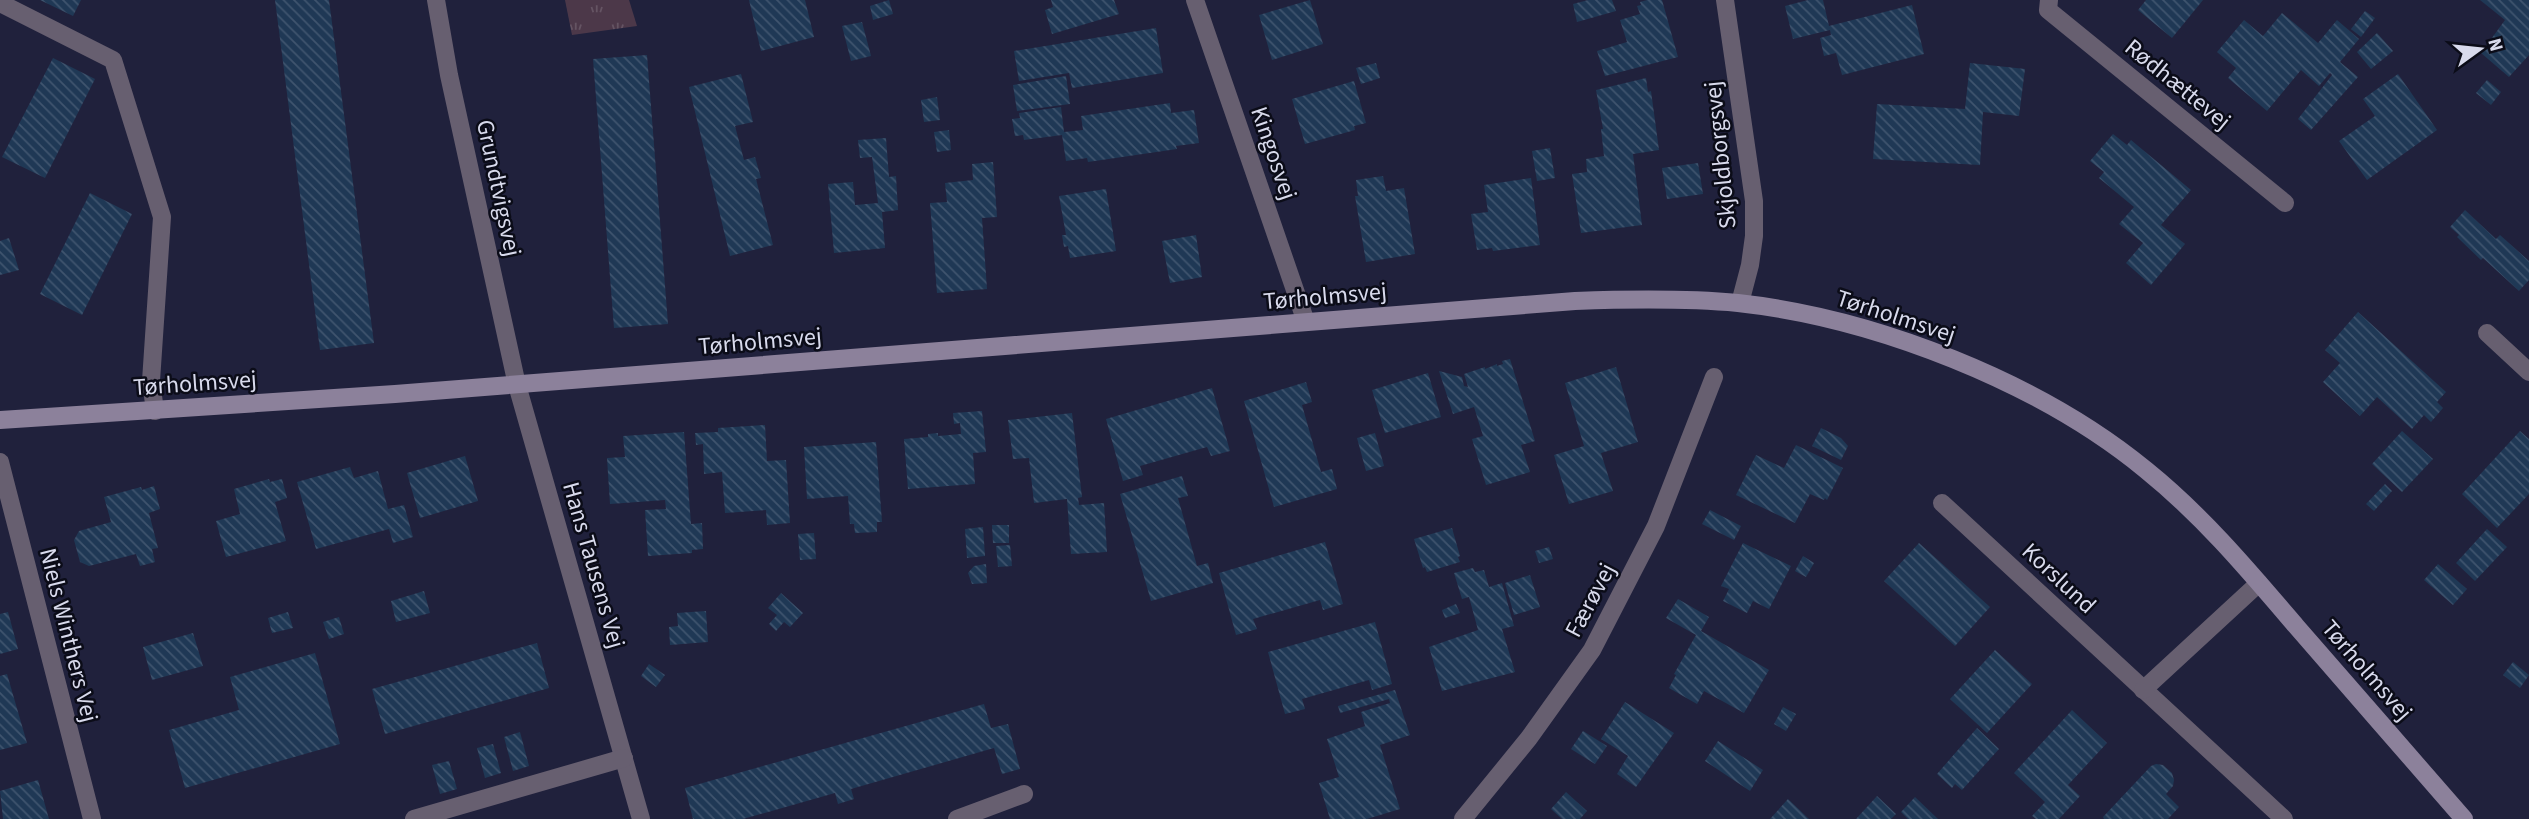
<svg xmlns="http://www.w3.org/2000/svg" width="2529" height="819" viewBox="0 0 2529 819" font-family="'Source Sans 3',sans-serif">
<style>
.grass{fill:url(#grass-tufts)}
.building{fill:url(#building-back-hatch)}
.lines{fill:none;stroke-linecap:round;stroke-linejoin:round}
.street{stroke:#675f70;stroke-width:18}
.secondary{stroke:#8c819b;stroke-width:18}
.labels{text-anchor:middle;stroke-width:5;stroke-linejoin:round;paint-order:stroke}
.street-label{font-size:24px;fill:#d8daec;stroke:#0b0c18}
</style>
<defs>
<pattern id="grass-tufts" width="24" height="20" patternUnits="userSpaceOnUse" patternTransform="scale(1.75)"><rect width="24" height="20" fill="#4c3849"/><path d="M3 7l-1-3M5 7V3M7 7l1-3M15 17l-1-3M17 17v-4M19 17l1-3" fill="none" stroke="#655463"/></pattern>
<pattern id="building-back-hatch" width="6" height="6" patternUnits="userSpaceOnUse" patternTransform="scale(1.75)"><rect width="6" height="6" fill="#1f3855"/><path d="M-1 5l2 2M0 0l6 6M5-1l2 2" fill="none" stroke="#3f546e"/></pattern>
</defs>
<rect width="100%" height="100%" fill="#20213c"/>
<path class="grass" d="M565 0H629L637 26 572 35Z"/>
<g class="building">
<path d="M40 0H81L73 16Z"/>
<path d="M275 0H329L374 343 320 350Z"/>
<path d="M749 0H805L814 37 761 51Z"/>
<path d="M889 0 893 14 873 20 870 6Z"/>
<path d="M1051 0H1114L1119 14 1052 34 1045 10 1053 7Z"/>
<path d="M1310 0 1323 44 1272 60 1259 15Z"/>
<path d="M1588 0H1612L1616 11 1577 22 1573 4Z"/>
<path d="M1647 0H1662L1678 57 1605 76 1597 51 1627 42 1620 20 1640 14 1637 6 1641 5 1640 2Z"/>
<path d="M1808 0H1823L1829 26 1912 5 1924 54 1842 75 1836 53 1824 56 1820 38 1831 35 1830 30 1793 39 1785 6Z"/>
<path d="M2146 0H2203L2172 38 2138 10Z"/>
<path d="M2480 0H2529V55L2509 77 2481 53 2505 20Z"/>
<path d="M2365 11 2375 18 2361 37 2351 29Z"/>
<path d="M2282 13 2318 43 2337 20 2359 39 2340 62 2358 77 2311 130 2298 119 2332 75 2330 73 2319 86 2301 70 2267 111 2228 78 2236 68 2217 52 2244 20 2263 36Z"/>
<path d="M862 22 871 56 851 61 842 26Z"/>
<path d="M1156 28 1163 73 1072 88 1069 73 1019 81 1014 51Z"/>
<path d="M2377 33 2393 51 2371 69 2357 52Z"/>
<path d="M647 55 668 324 614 328 593 59Z"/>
<path d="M53 58 95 79 45 178 2 157Z"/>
<path d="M1376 63 1380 78 1361 84 1356 68Z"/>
<path d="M1970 63 2025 69 2019 116 1983 112 1980 165 1873 159 1877 104 1965 109Z"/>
<path d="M741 74 753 122 735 126 744 160 755 157 761 178 756 179 773 245 730 256 689 87Z"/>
<path d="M2398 74 2437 130 2367 180 2339 141 2375 116 2363 99Z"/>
<path d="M1066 76 1070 104 1017 111 1013 85Z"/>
<path d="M1646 78 1648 92 1651 91 1659 150 1633 154 1642 225 1581 233 1572 174 1587 172 1586 159 1604 156 1601 129H1603L1596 90Z"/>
<path d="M2487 80 2501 92 2491 105 2476 93Z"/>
<path d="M1354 81 1366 123 1354 126 1355 130 1305 144 1292 99Z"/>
<path d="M937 97 940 120 924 122 921 100Z"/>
<path d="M1170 103 1171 113 1194 110 1199 143 1176 146 1177 149 1088 162 1087 158 1066 161 1062 135 1024 140 1023 135 1015 136 1012 119 1020 118 1019 113 1061 107 1064 132 1083 130 1081 116Z"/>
<path d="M949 130 951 150 937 152 934 132Z"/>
<path d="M2113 134 2127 145 2131 140 2191 190 2161 225 2185 244 2151 285 2126 263 2143 243 2119 224 2134 207 2099 178 2104 172 2090 161Z"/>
<path d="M886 138 889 177 896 176 898 210 882 212 885 248 834 253 828 184 853 182 855 205 878 203 872 157 860 158 858 140Z"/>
<path d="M1550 148 1555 178 1537 181 1532 151Z"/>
<path d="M993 162 997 217 982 218 987 289 937 293 930 203 947 202 945 183 973 180 972 164Z"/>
<path d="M1698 163 1703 194 1667 199 1662 168Z"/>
<path d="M1383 176 1386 191 1404 188 1415 254 1366 262 1355 196H1358L1356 180Z"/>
<path d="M1531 178 1540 245 1493 251 1492 248 1477 250 1471 214 1488 212 1484 185Z"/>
<path d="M1106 189 1116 251 1070 258 1068 246 1064 247 1062 235H1066L1059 196Z"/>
<path d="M90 193 132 214 82 315 40 294Z"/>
<path d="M2465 210 2496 239 2500 235 2529 261V280L2519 291 2483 258 2481 260 2457 237 2459 235 2450 227Z"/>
<path d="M1196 235 1202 277 1170 283 1162 241Z"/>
<path d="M9 238 19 270 0 275V241Z"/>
<path d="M2358 312 2446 392 2437 402 2443 408 2431 422 2424 415 2412 429 2377 397 2360 416 2323 382 2340 363 2325 350Z"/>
<path d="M1510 359 1535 441 1521 445 1530 472 1486 485 1472 439 1483 436 1474 407 1453 414 1439 371 1462 377 1464 386 1468 387 1464 374 1485 367V369L1497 364V366L1503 364 1502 361Z"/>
<path d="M1616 367 1638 442 1601 453 1613 491 1569 504 1554 455 1584 446 1565 383Z"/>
<path d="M1428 373 1441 417 1385 433 1372 390Z"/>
<path d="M1306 382 1312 402 1302 405 1321 472 1332 469 1337 489 1274 507 1244 401Z"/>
<path d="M1212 388 1230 451 1211 456 1207 447 1140 466 1143 475 1123 481 1106 419Z"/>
<path d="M982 411 986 452 973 453 975 484 908 489 904 439 928 437V434L938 433V436L961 434 960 423 954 424 953 413Z"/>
<path d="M1072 413 1082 497 1078 498 1079 505 1104 503 1107 552 1071 554 1067 499 1034 503 1029 458 1013 459 1008 420Z"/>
<path d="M765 425 767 461 786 460 790 523 767 525 766 510 725 513 722 472 704 474 703 444 696 445 695 433 718 432V428Z"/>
<path d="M1821 428 1841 438 1848 446 1841 460 1812 446Z"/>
<path d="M2402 431 2433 459 2402 492 2372 464Z"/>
<path d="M2520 431 2529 439V494L2497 528 2462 494Z"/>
<path d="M684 432 691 524 702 523 703 549 692 550V553L648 556 645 510 666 509 665 500 610 504 607 458 625 457 623 436Z"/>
<path d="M1375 433 1384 466 1366 471 1357 438Z"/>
<path d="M876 442 882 522H877V532L855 533 854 524H850L848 496 807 499 804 447Z"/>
<path d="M1796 445 1843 468 1827 500 1825 498 1824 500 1810 494 1795 523 1736 495 1756 455 1784 468Z"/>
<path d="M465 456 478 501 420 518 407 473Z"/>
<path d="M350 467 354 478 378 471 388 509 404 505 413 537 393 543 389 529 316 549 297 482Z"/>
<path d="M1182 476 1188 496 1178 498 1197 566 1208 563 1213 583 1151 601 1120 494Z"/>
<path d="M269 479 270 482 282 479 287 498 275 502 286 541 226 557 216 521 240 514 234 489Z"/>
<path d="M2385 484 2392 491 2374 511 2366 504Z"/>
<path d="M154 486 160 509 149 513 158 548 152 549 155 562 140 566 136 554 89 566 80 562 74 540 79 531 111 522 104 497 141 487 142 490Z"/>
<path d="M1710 510 1741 526 1734 540 1702 524Z"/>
<path d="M992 525H1009V543H993Z"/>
<path d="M983 527 985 556 967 558 965 529Z"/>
<path d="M1452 528 1460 556 1458 557 1460 562 1427 572 1425 567 1423 568 1414 539Z"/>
<path d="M2487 529 2507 547 2475 581 2456 563Z"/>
<path d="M814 533 816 559 800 560 798 534Z"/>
<path d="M1325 542 1343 604 1323 610 1320 600 1253 619 1257 629 1236 635 1219 573Z"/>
<path d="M1743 543 1791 566 1769 609 1753 601 1747 613 1723 601 1729 589 1721 586Z"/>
<path d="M1919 543 1990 607 1955 646 1884 581Z"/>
<path d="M1010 545 1012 566 998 567 996 546Z"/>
<path d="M1549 547 1553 559 1539 563 1535 551Z"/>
<path d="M1803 556 1814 563 1806 577 1795 571Z"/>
<path d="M986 564 987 583 972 584 968 573 974 566Z"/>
<path d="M2438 564 2467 589 2453 605 2424 580Z"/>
<path d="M1473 568 1475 572 1484 570 1489 587 1502 583 1514 626 1502 629 1515 672 1442 691 1429 647 1478 630 1469 597 1462 599 1454 573Z"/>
<path d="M1530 575 1540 607 1514 615 1505 583Z"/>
<path d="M424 591 430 613 396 622 391 601Z"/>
<path d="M781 593 803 613 790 627 784 622 776 631 769 624 777 615 768 608Z"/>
<path d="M1678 599 1709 617 1701 631 1769 670 1744 713 1704 691 1697 704 1669 688 1676 675 1674 674 1696 635 1666 618Z"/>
<path d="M1456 604 1460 613 1445 618 1442 610Z"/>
<path d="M706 611 708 642 670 645 669 627 678 626 677 613Z"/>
<path d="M8 612 18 649 0 654V614Z"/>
<path d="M288 612 293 628 272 633 268 618Z"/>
<path d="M339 617 344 634 329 639 323 622Z"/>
<path d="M1375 622 1392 684 1372 690 1369 680 1302 699 1305 709 1285 714 1268 652Z"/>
<path d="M193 633 203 666 152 680 143 647Z"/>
<path d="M537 643 549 688 385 734 372 689Z"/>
<path d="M1995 650 2032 684 1987 733 1950 699Z"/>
<path d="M315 653 340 744 185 788 169 730 239 710 230 677Z"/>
<path d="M2513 662 2529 675 2520 688 2503 675Z"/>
<path d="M649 664 665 675 656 687 641 676Z"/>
<path d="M7 674 27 743 0 750V676Z"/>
<path d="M1395 690 1410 735 1380 745 1400 809 1367 819H1330L1319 783 1339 777 1327 739 1365 726 1361 712 1390 703 1389 699 1340 713 1338 706Z"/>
<path d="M1625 702 1674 733 1636 787 1617 774 1628 756 1601 739Z"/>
<path d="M984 704 991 728 1008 724 1020 769 1002 774 994 748 851 789 854 799 838 804 835 793 743 819H693L685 788Z"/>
<path d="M1783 707 1796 714 1786 731 1774 724Z"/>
<path d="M2072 710 2107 743 2068 785 2080 796 2059 819H2036L2032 816 2045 802 2014 773Z"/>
<path d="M1977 728 1999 749 1962 790 1955 784 1952 788 1937 774Z"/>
<path d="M1583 731 1607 746 1595 764 1571 749Z"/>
<path d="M520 732 529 766 513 771 504 737Z"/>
<path d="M1718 741 1763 770 1750 791 1705 761Z"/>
<path d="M493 744 501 773 485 778 477 748Z"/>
<path d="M449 761 457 789 440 794 432 765Z"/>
<path d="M2156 764 2163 765 2172 773 2174 780 2173 786 2166 794 2179 807 2168 819H2104L2103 817 2151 766Z"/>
<path d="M38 780 49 819H3L0 791Z"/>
<path d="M1566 792 1587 811 1580 819H1562L1551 809Z"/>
<path d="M1877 796 1896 814 1891 819H1856Z"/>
<path d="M1915 797 1938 819H1908L1901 812Z"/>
<path d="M1788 799 1809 819H1770Z"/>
</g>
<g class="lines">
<g class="street">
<path d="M436 0 449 75 517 385 641 819"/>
<path d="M1195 0 1306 322"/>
<path d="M1725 0 1754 201V236L1750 265 1740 303"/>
<path d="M2049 0 2048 10 2285 203"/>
<path d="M0 3 113 60 162 217 151 381 155 411"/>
<path d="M2487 333 2529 372"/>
<path d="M0 462 92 819"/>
<path d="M1942 503 2284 819"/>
<path d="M2143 690 2259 583"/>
<path d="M414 819 624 758"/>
<path d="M957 819 1024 794"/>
<path d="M1463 819 1529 738 1592 650 1656 526 1714 377"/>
</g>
<path class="secondary" d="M0 420 395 394 1575 301C1630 299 1684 298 1738 303 1875 318 2039 382 2146 470 2203 516 2249 571 2296 626 2352 690 2408 755 2464 819"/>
</g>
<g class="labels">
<g class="street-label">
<text transform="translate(2178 84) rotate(39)" y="8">Rødhættevej</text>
<text transform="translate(1274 153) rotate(71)" y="8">Kingosvej</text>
<text transform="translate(1720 155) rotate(-96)" y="8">Skjoldborgsvej</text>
<text transform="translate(499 188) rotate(78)" y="8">Grundtvigsvej</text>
<text transform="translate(1325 296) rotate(-5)" y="8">Tørholmsvej</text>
<text transform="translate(1896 316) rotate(18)" y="8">Tørholmsvej</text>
<text transform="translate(760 341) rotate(-5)" y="8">Tørholmsvej</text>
<text transform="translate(195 383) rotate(-4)" y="8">Tørholmsvej</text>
<text transform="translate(594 565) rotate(74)" y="8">Hans Tausens Vej</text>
<text transform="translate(2059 578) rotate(43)" y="8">Korslund</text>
<text transform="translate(1590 600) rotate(-62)" y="8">Færøvej</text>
<text transform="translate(69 635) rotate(76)" y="8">Niels Winthers Vej</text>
<text transform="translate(2367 670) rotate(49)" y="8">Tørholmsvej</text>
</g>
</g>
<g transform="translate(2480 49) rotate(75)" stroke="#0b0c18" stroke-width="5" paint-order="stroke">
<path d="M0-5L12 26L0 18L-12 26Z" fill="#d8daec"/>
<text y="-10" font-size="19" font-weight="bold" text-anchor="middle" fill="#d8daec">N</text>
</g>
</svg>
